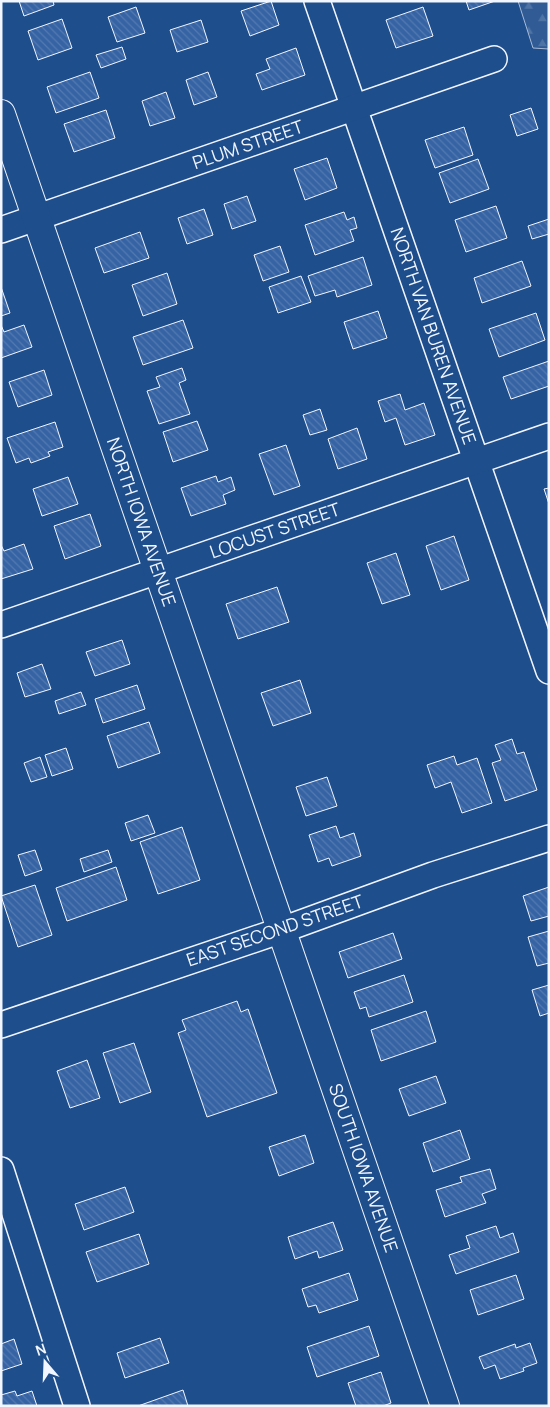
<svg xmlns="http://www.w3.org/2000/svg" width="550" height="1407" viewBox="0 0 550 1407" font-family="Manrope,sans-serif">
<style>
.forest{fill:url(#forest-firs);stroke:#a8bbd7}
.building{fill:url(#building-back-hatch);stroke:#f2f6ff}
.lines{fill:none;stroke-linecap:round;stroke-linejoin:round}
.minor-casing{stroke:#f2f6ff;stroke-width:28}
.major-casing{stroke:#f2f6ff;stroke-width:30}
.minor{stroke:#1f4e8c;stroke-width:25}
.major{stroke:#1f4e8c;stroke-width:28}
.labels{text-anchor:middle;stroke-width:4;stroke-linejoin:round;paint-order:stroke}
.street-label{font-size:18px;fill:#f2f6ff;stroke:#1f4e8c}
</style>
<defs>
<pattern id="forest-firs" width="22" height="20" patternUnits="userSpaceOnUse" patternTransform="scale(1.25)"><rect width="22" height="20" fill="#305b95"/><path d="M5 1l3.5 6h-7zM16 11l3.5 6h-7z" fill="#4e73a5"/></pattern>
<pattern id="building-back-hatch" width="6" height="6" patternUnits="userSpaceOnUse" patternTransform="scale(1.25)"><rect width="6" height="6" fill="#3563a3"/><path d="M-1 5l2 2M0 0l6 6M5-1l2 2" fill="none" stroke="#537ab1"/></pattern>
</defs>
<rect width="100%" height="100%" fill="#1f4e8c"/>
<path class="forest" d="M518 1H549V49L533 48Z"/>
<g class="building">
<path d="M19 1H53L54 5 24 16Z"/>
<path d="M271 1 279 25 250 36 241 11Z"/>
<path d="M466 1H495L469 10Z"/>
<path d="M136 7 145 33 117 42 108 17Z"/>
<path d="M423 7 433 36 396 48 386 20Z"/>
<path d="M62 19 72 48 38 60 28 31Z"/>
<path d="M201 20 208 42 177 52 170 30Z"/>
<path d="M122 47 126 59 101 68 96 55Z"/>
<path d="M296 48 305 75 262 90 256 74 270 69 266 59Z"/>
<path d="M90 72 99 98 56 113 47 87Z"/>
<path d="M208 72 217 97 194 105 186 80Z"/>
<path d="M166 92 175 118 150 126 142 101Z"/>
<path d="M531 108 538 129 517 136 510 115Z"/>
<path d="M106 110 115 138 74 152 64 124Z"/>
<path d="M464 127 473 155 435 168 425 140Z"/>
<path d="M327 158 337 188 305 200 294 169Z"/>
<path d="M478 159 489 189 450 203 439 173Z"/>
<path d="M247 196 256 221 232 229 224 204Z"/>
<path d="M496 206 507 238 466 252 455 220Z"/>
<path d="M204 209 213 235 187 244 178 218Z"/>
<path d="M344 212 347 220 354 217 357 228 350 230 354 241 315 255 305 225Z"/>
<path d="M549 219V234L532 239 528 226Z"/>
<path d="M140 232 149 258 104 273 95 248Z"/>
<path d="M280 246 289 272 263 281 254 255Z"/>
<path d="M363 257 372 285 337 297 335 290 315 296 308 276Z"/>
<path d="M522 261 531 286 482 303 474 278Z"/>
<path d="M167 273 177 304 143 316 132 285Z"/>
<path d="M301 276 311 302 278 313 269 287Z"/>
<path d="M1 287 10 313 1 316Z"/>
<path d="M378 311 387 338 353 349 344 322Z"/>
<path d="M536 313 545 340 499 357 489 329Z"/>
<path d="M183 320 193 348 143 365 133 337Z"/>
<path d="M1 325 4 332 24 325 32 347 1 358Z"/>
<path d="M549 361V386L511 399 503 377Z"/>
<path d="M182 368 186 380 179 383 190 414 159 424 147 391 160 387 156 377Z"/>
<path d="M44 370 52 395 18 407 9 382Z"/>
<path d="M400 394 405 410 424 403 435 435 405 445 396 418 385 422 378 401Z"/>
<path d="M320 409 327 430 310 435 303 415Z"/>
<path d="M197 421 208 450 173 462 163 432Z"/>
<path d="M55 422 63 447 48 452 50 456 31 463 29 458 16 463 7 438Z"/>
<path d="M357 428 367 459 338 469 328 439Z"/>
<path d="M286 445 300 486 274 495 259 454Z"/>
<path d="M216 476 218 482 231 477 235 490 223 495 226 504 191 516 181 488Z"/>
<path d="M68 477 78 504 42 516 33 489Z"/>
<path d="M549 488V504L544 489Z"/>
<path d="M90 514 101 546 65 559 54 526Z"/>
<path d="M454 536 469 580 441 590 426 546Z"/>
<path d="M24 544 33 569 1 579V545L4 551Z"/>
<path d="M396 553 410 595 382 604 367 563Z"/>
<path d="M277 587 289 622 238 639 226 604Z"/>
<path d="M122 640 130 664 95 676 86 652Z"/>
<path d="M42 664 51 689 25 697 17 673Z"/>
<path d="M300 680 311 713 273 726 261 693Z"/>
<path d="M137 685 145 709 103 723 95 699Z"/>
<path d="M81 692 86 705 59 714 55 701Z"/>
<path d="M149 722 160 753 118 768 107 736Z"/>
<path d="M512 739 517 754 524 752 537 790 505 801 492 763 501 760 495 745Z"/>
<path d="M66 748 73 769 52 776 45 755Z"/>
<path d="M454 756 457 765 477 758 492 803 462 813 451 782 435 788 427 765Z"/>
<path d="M40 757 47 777 31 782 24 763Z"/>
<path d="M327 777 337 806 306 816 296 787Z"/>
<path d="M148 815 155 833 131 841 125 823Z"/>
<path d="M336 826 340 838 354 833 361 856 332 866 329 858 318 862 309 835Z"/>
<path d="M182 827 200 880 158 894 140 842Z"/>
<path d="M35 850 42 870 25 876 18 855Z"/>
<path d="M108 850 112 862 84 872 80 859Z"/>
<path d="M116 867 127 900 67 921 56 888Z"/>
<path d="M35 885 52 935 18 947 1 896Z"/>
<path d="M549 887V916L531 921 523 896Z"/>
<path d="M549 931V963L537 966 528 937Z"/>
<path d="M393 933 402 959 348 978 339 952Z"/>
<path d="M404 975 413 1002 369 1017 366 1007 360 1009 354 992Z"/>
<path d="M549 985V1013L540 1016 532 990Z"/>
<path d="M237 1001 241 1012 248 1009 277 1093 207 1117 178 1033 186 1030 182 1020Z"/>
<path d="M426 1011 436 1042 381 1061 371 1030Z"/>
<path d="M134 1043 151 1092 120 1103 103 1053Z"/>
<path d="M87 1060 100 1098 70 1108 57 1071Z"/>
<path d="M436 1076 446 1103 409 1116 399 1089Z"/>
<path d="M460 1130 470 1159 433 1172 423 1143Z"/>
<path d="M305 1135 314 1163 279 1176 269 1147Z"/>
<path d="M490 1169 496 1189 482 1194 486 1203 445 1217 436 1190 462 1182 460 1177Z"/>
<path d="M125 1187 134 1212 84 1230 75 1204Z"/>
<path d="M333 1222 343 1250 319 1258 317 1251 295 1259 288 1237Z"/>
<path d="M496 1226 500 1238 513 1233 519 1252 456 1274 449 1255 470 1248 466 1236Z"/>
<path d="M139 1234 149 1264 97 1282 86 1252Z"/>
<path d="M349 1273 358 1300 319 1313 316 1305 308 1307 302 1289Z"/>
<path d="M516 1275 524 1299 478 1315 470 1290Z"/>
<path d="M369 1326 379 1356 317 1377 307 1347Z"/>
<path d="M160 1338 169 1363 125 1378 117 1353Z"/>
<path d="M14 1339 22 1364 1 1371V1344Z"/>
<path d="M530 1343 537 1363 523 1368 524 1371 500 1379 495 1365 484 1369 479 1357 515 1344 516 1348Z"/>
<path d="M381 1372 391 1403 383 1406H356L348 1383Z"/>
<path d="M183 1390 188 1406H138Z"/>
<path d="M15 1391 17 1396 32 1391 37 1406H1V1395Z"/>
</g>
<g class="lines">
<defs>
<g id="minor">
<path d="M317 1 549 671"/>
<path d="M1 230 494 59"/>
<path d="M1 625 549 436"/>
<path d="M1 1025 282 930 433 875 549 838"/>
<path d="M1 1170 77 1406"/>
</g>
<path id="major" d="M1 114 445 1406"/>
</defs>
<use href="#minor" class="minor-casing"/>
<use href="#major" class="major-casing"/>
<use href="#minor" class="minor"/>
<use href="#major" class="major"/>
</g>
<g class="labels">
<g class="street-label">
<text transform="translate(248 145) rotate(-19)" y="6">PLUM STREET</text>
<text transform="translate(433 336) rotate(71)" y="6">NORTH VAN BUREN AVENUE</text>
<text transform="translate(141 522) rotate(71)" y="6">NORTH IOWA AVENUE</text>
<text transform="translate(275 531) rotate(-19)" y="6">LOCUST STREET</text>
<text transform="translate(275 931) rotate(-19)" y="6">EAST SECOND STREET</text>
<text transform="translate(363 1168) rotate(71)" y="6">SOUTH IOWA AVENUE</text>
</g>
</g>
<rect width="550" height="1407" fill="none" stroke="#f2f6ff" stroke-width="5"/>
<g transform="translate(45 1362) rotate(341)" stroke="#1f4e8c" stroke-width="4" paint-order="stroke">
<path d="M0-4L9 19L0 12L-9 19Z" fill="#f2f6ff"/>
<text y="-8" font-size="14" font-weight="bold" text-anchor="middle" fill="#f2f6ff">N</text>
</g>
</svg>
